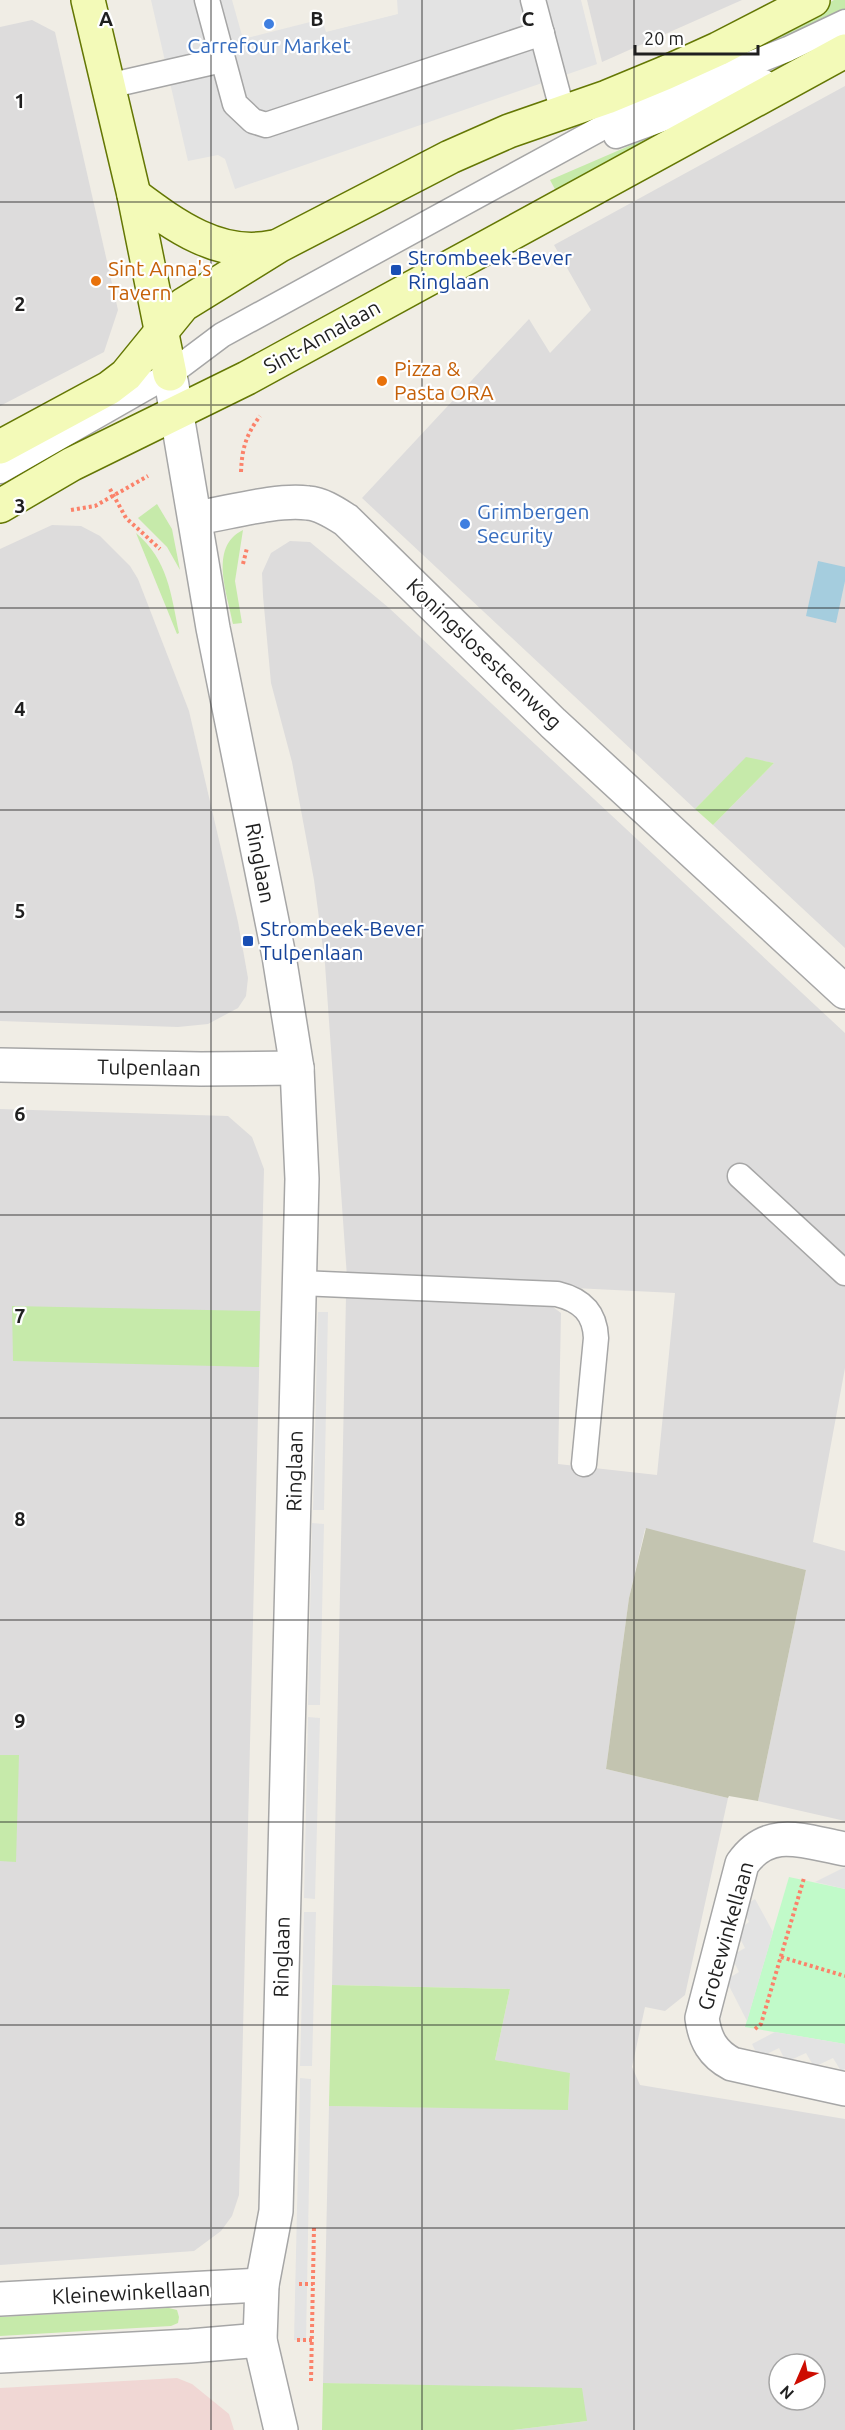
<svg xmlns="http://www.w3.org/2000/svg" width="845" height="2430" viewBox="0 0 845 2430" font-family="Ubuntu,sans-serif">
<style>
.residential{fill:#dddcdc;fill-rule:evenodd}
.commercial{fill:#f0d7d4}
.construction{fill:#c3c4b0}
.grass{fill:#c6eaaa}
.park{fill:#c1fac9}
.parking{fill:#e3e3e3}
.water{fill:#a5cdde}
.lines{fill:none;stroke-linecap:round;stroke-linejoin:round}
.lane-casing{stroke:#a6a6a6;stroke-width:27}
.street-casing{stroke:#a6a6a6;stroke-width:36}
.secondary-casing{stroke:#647704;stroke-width:36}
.path{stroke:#fb826a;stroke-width:4;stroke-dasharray:3 3;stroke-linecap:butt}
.lane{stroke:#fff;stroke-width:24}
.street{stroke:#fff;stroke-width:33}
.secondary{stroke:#f3fab8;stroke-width:33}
.grid{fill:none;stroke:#1f1f1f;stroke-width:1.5;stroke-opacity:0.55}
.shop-dot{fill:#3f7fe0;stroke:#fff;stroke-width:2}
.transit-dot{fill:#1a4fb4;stroke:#fff;stroke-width:2}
.food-dot{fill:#e8710a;stroke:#fff;stroke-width:2}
.labels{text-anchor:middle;stroke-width:4.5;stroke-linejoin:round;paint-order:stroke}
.shop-label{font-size:21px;fill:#366cbe;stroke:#fff}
.transit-label{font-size:21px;fill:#164399;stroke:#fff;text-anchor:start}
.food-label{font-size:21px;fill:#c56008;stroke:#fff;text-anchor:start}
.street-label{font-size:21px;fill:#1f1f1f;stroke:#fff}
.grid-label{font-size:20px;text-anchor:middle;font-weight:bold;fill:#1f1f1f;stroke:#fff;stroke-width:4.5;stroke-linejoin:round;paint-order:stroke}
</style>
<rect width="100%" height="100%" fill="#f0ede5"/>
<g class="residential">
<path d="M587 0H742L602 62Z"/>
<path d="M32 20 55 32 118 310 104 352 0 406V27Z"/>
<path d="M845 86V948L713 825 774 763 746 758 695 809 362 498 529 319 550 353 591 310 554 245Z"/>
<path d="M52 525 81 526 100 536 130 566 138 579 189 711 238 922 248 978 246 996 238 1008 208 1024 178 1027 0 1021V549Z"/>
<path d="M290 541 310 542 389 608 845 1033V1368L813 1542 845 1551V1821L758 1801 806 1570 645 1529 629 1598 606 1769 728 1798 685 1995 665 2011 645 2007 632 2067 640 2085 845 2119V2430H513L587 2421 429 2386 323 2383 329 2106 568 2109 570 2074 495 2060 510 1989 332 1985 346 1296 545 1301 561 1313 558 1464 657 1475 675 1293 347 1277 325 964 314 880 292 762 271 683 263 596 262 573 271 553ZM779 2364H815V2400H779Z"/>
<path d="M0 1109 228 1116 252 1137 264 1169 239 2195 232 2216 221 2231 194 2251 0 2265V1861L19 1755H0Z"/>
</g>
<path class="commercial" d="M177 2378 192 2384 229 2414 234 2430H0V2388Z"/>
<path class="construction" d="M646 1528 806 1570 758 1801 729 1796 728 1798 606 1769 629 1598Z"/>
<g class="grass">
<path d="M834 0H845V11L742 56 763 39Z"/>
<path d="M710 111 557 193 550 180Z"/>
<path d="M157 504 172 529 180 570 167 547 138 518Z"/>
<path d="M243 530 235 581 242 623 233 624C228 595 208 547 243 530Z"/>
<path d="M136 533C168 560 171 594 179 633L177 634Z"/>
<path d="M746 757 774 763 713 825 695 809Z"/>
<path d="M12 1306 260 1311 259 1367 13 1361Z"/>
<path d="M0 1755H19L16 1862 0 1861Z"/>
<path d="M332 1985 510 1989 495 2060 570 2073 568 2110 329 2106Z"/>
<path d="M169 2308 177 2310 179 2317 178 2323 171 2326 0 2336V2317Z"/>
<path d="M323 2383 582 2388 587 2421 513 2430H322Z"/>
</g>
<path class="park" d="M789 1877 845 1889V2044L745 2027Z"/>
<g class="parking">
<path d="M151 0H232L243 39 322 19 326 32 398 14 397 0H581L597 64 235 189 225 159 218 155 188 161Z"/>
<path d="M318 1312H328L324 1510H313Z"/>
<path d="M312 1523 324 1524 320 1705H308Z"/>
<path d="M308 1717 320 1718 315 1899 304 1898Z"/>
<path d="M845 1867V1889L815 1882Z"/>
<path d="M755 1899 773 1932 747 2021 726 1980 739 1972 731 1956 745 1948 736 1931 749 1922 742 1907Z"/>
<path d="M304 1912H316L312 2066H300Z"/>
<path d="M775 2032 845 2044V2069L841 2071 833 2058 814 2067 806 2053 786 2062 779 2048 759 2058 752 2044Z"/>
<path d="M300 2078 311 2079 306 2341 294 2340Z"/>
</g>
<path class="water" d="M818 561 845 567V581L836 623 806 616Z"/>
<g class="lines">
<defs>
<g id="lane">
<path d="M207 0 235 104 253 121 266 125 542 33"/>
<path d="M533 0 563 113"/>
<path d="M108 86 222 60"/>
<path d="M616 136 764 82"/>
<path d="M0 471 170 374 222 335 607 125 656 101 788 49 845 22"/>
<path d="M740 1176 845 1273"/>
<path d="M300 1283 557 1294C582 1300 595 1313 596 1338L584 1464"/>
</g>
<g id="street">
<path d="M170 374 213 628 279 956 297 1068 302 1179 276 2211 262 2285 260 2340 281 2430"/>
<path d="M196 518C229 513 275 499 308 503 322 504 335 513 346 520L553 723 845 992"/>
<path d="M0 1065 201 1069 297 1068"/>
<path d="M845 1849C805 1842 769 1825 742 1864L702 2018C705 2040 713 2054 732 2064L845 2089"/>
<path d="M0 2299 262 2285"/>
<path d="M0 2356 190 2346 260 2340"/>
</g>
<g id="secondary">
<path d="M88 0 134 195 170 374"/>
<path d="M134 195C174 225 220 259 273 247"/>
<path d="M0 447 109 388 126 375 183 305 280 245 450 157 509 131 607 97 665 73 718 49 813 0"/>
<path d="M0 506 72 464 247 378 845 51"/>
</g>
</defs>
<use href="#lane" class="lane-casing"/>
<use href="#street" class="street-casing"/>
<use href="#secondary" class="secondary-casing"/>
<g class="path">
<path d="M241 472C242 448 246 435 260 416"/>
<path d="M110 489 126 518 160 549"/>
<path d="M71 510 95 506 148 476"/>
<path d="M243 564 247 548"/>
<path d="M781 1957 845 1976"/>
<path d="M755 2029 761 2024 804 1878"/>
<path d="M299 2284H313"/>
<path d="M297 2340H312"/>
<path d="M311 2381 314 2227"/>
</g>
<use href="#lane" class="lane"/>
<use href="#street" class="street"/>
<use href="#secondary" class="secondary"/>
</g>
<path class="grid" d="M211 0V2430M422 0V2430M634 0V2430M0 202H845M0 405H845M0 608H845M0 810H845M0 1012H845M0 1215H845M0 1418H845M0 1620H845M0 1822H845M0 2025H845M0 2228H845"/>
<g class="shop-dot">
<circle cx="269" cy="24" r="6"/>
<circle cx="465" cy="524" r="6"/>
</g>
<g class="transit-dot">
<rect x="390" y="264" width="12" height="12" rx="3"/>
<rect x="242" y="935" width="12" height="12" rx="3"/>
</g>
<g class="food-dot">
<circle cx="96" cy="281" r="6"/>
<circle cx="382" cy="381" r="6"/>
</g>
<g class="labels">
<g class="shop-label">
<text x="269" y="53">Carrefour Market</text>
<text x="477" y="519" text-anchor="start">Grimbergen<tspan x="477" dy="24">Security</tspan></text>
</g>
<g class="transit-label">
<text x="408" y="265">Strombeek-Bever<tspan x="408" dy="24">Ringlaan</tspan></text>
<text x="260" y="936">Strombeek-Bever<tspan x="260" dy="24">Tulpenlaan</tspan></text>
</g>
<g class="food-label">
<text x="108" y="276">Sint Anna's<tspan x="108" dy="24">Tavern</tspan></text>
<text x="394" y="376">Pizza &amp;<tspan x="394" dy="24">Pasta ORA</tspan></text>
</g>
<g class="street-label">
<text transform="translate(322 337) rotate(-29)" y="7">Sint-Annalaan</text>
<text transform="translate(484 654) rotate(44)" y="7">Koningslosesteenweg</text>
<text transform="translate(260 863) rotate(79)" y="7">Ringlaan</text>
<text transform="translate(149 1068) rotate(1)" y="7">Tulpenlaan</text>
<text transform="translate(295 1471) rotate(-89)" y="7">Ringlaan</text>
<text transform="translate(726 1936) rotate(-74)" y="7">Grotewinkellaan</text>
<text transform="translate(282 1957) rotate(-89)" y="7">Ringlaan</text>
<text transform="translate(131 2293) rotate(-3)" y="7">Kleinewinkellaan</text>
</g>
</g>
<g class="grid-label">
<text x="106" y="26">A</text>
<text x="317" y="26">B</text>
<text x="528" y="26">C</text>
<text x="20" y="108">1</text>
<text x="20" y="311">2</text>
<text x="20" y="513">3</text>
<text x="20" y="716">4</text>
<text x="20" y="918">5</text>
<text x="20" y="1121">6</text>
<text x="20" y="1323">7</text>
<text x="20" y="1526">8</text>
<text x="20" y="1728">9</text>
</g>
<g transform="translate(797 2382) rotate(224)"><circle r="28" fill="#ffffff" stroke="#a5a5a5" stroke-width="1.5"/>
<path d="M0-4.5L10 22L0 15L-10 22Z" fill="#cd0c00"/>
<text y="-9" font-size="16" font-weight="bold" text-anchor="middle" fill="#1f1f1f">N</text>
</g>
<path d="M635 45v9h123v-9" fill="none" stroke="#1f1f1f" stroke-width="3"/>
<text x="644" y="45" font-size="18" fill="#1f1f1f" stroke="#ffffff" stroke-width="4.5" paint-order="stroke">20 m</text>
</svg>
